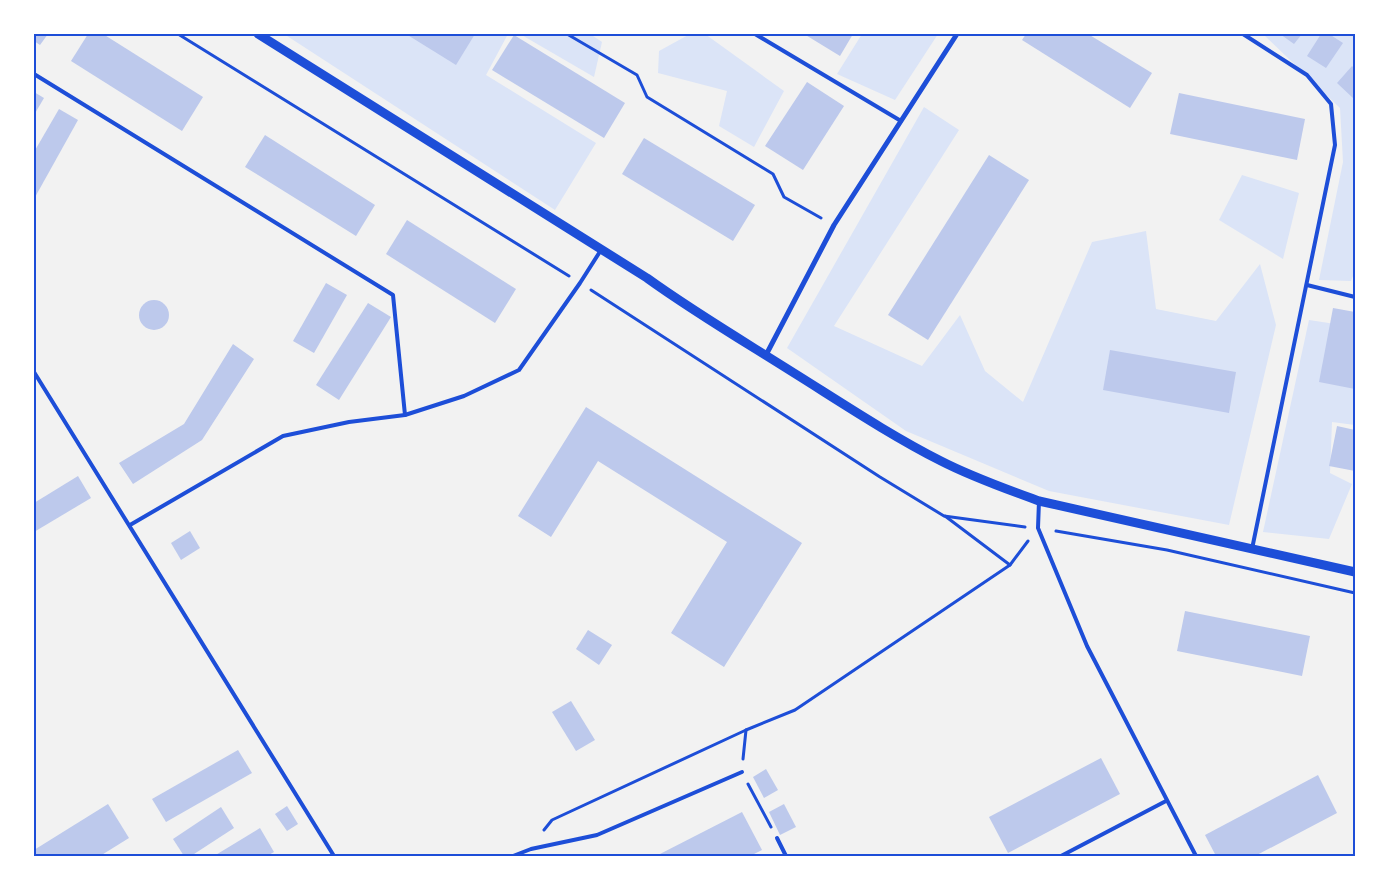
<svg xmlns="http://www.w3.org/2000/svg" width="1389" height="890" viewBox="0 0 1389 890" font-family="'Roboto Condensed',sans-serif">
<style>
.green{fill:#dbe4f7}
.building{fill:#bdc9ec}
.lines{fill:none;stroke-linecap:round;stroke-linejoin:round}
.path{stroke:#1d4ed8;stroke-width:3}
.service{stroke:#1d4ed8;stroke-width:4}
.minor{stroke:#1d4ed8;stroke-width:5}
.tertiary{stroke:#1d4ed8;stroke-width:9}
.neatline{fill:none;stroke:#1d4ed8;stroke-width:2}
</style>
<rect width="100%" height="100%" fill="#f2f2f2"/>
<g class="green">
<path d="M284 34H508L486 75 596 143 555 210Z"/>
<path d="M520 34H590L602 42 594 77Z"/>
<path d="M690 34H705L784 91 754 147 719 126 727 91 658 73 659 51Z"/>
<path d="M862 34H938L895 100 837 74Z"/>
<path d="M1263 34H1355V271L1351 281 1319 280 1343 162 1340 108Z"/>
<path d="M924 107 959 130 834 326 922 366 960 315 985 371 1023 402 1092 242 1146 231 1156 309 1216 321 1260 264 1276 325 1229 525 1049 491 906 431 787 348Z"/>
<path d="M1242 175 1299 193 1283 259 1219 220Z"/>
<path d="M1309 320 1355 327V425L1332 422 1330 473 1352 484 1329 539 1263 532Z"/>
</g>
<g class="building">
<path d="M34 34H48L40 45 34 41Z"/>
<path d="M88 34H103L203 97 182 131 71 61Z"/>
<path d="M406 34H475L456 65Z"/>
<path d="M804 34H853L840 56Z"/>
<path d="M1026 34H1088L1152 73 1130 108 1022 40Z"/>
<path d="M1280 34H1302L1294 44Z"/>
<path d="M1321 34H1329L1343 43 1326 68 1307 56Z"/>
<path d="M514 35 625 103 604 138 492 70Z"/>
<path d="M1352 66 1355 69 1354 99 1337 83Z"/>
<path d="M807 82 844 106 803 170 765 146Z"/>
<path d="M34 92 44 98 34 115Z"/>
<path d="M1179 93 1305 119 1297 160 1170 134Z"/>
<path d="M59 109 78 120 34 199V152Z"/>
<path d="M265 135 375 205 356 236 245 167Z"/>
<path d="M644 138 755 205 733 241 622 174Z"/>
<path d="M989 155 1029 180 928 340 888 315Z"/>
<path d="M407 220 516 289 495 323 386 254Z"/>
<path d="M326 283 347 295 314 353 293 341Z"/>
<circle cx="154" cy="315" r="15"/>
<path d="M368 303 391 317 339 400 316 385Z"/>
<path d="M1333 308 1355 312V389L1319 382Z"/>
<path d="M233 344 254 359 202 440 133 484 119 463 184 424Z"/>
<path d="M1110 350 1236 372 1229 413 1103 390Z"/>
<path d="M586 407 802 543 724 667 671 633 727 542 598 461 551 537 518 516Z"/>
<path d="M1337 426 1355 430V471L1329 466Z"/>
<path d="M78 476 91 498 34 532V503Z"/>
<path d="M190 531 200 548 181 560 171 543Z"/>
<path d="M1185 611 1310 636 1302 676 1177 651Z"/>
<path d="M588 630 612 645 599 665 576 649Z"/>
<path d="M571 701 595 740 576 751 552 712Z"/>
<path d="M238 750 252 773 166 822 152 799Z"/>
<path d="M1101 758 1120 794 1008 853 989 817Z"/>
<path d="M766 769 778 790 764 798 753 777Z"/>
<path d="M1318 775 1337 813 1255 856H1216L1205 835Z"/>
<path d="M108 804 129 838 100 856H34V850Z"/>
<path d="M784 804 796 827 780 835 769 812Z"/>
<path d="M287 806 298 824 287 831 275 814Z"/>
<path d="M221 807 234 828 191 856H184L173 839Z"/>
<path d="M742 812 762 850 750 856H656Z"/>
<path d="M260 828 274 852 267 856H214Z"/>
</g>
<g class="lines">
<g class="path">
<path d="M178 34 569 276"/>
<path d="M567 34 637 75 647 97 773 174 784 197 821 218"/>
<path d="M591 290 880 477 944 516 1025 527"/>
<path d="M945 516 1010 565"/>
<path d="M1056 531 1167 550 1355 593"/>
<path d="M743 759 746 730"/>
<path d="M748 784 771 827"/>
<path d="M544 830 552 820 746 730 795 710 1010 565 1028 541"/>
</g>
<g class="service">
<path d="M755 34 901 121"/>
<path d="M1243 34 1307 75 1331 104 1335 145 1252 549"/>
<path d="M34 74 393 295 405 415"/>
<path d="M1307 285 1355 297"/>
<path d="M34 372 334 856"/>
<path d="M1039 501 1038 528 1087 646 1196 856"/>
<path d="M130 525 283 436 349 422 405 415 464 396 519 370 580 283 601 250"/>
<path d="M777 838 786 856"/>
<path d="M513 856 531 849 597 835 742 772"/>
<path d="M1061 856 1166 801"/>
</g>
<path class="minor" d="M766 355 834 225 957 34"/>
<path class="tertiary" d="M258 34 647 278C694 312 745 342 794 373 842 403 890 435 941 461 972 477 1006 489 1039 501L1355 572"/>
</g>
<rect width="1389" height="890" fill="none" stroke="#ffffff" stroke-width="70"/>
<rect x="35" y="35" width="1319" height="820" class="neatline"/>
</svg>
